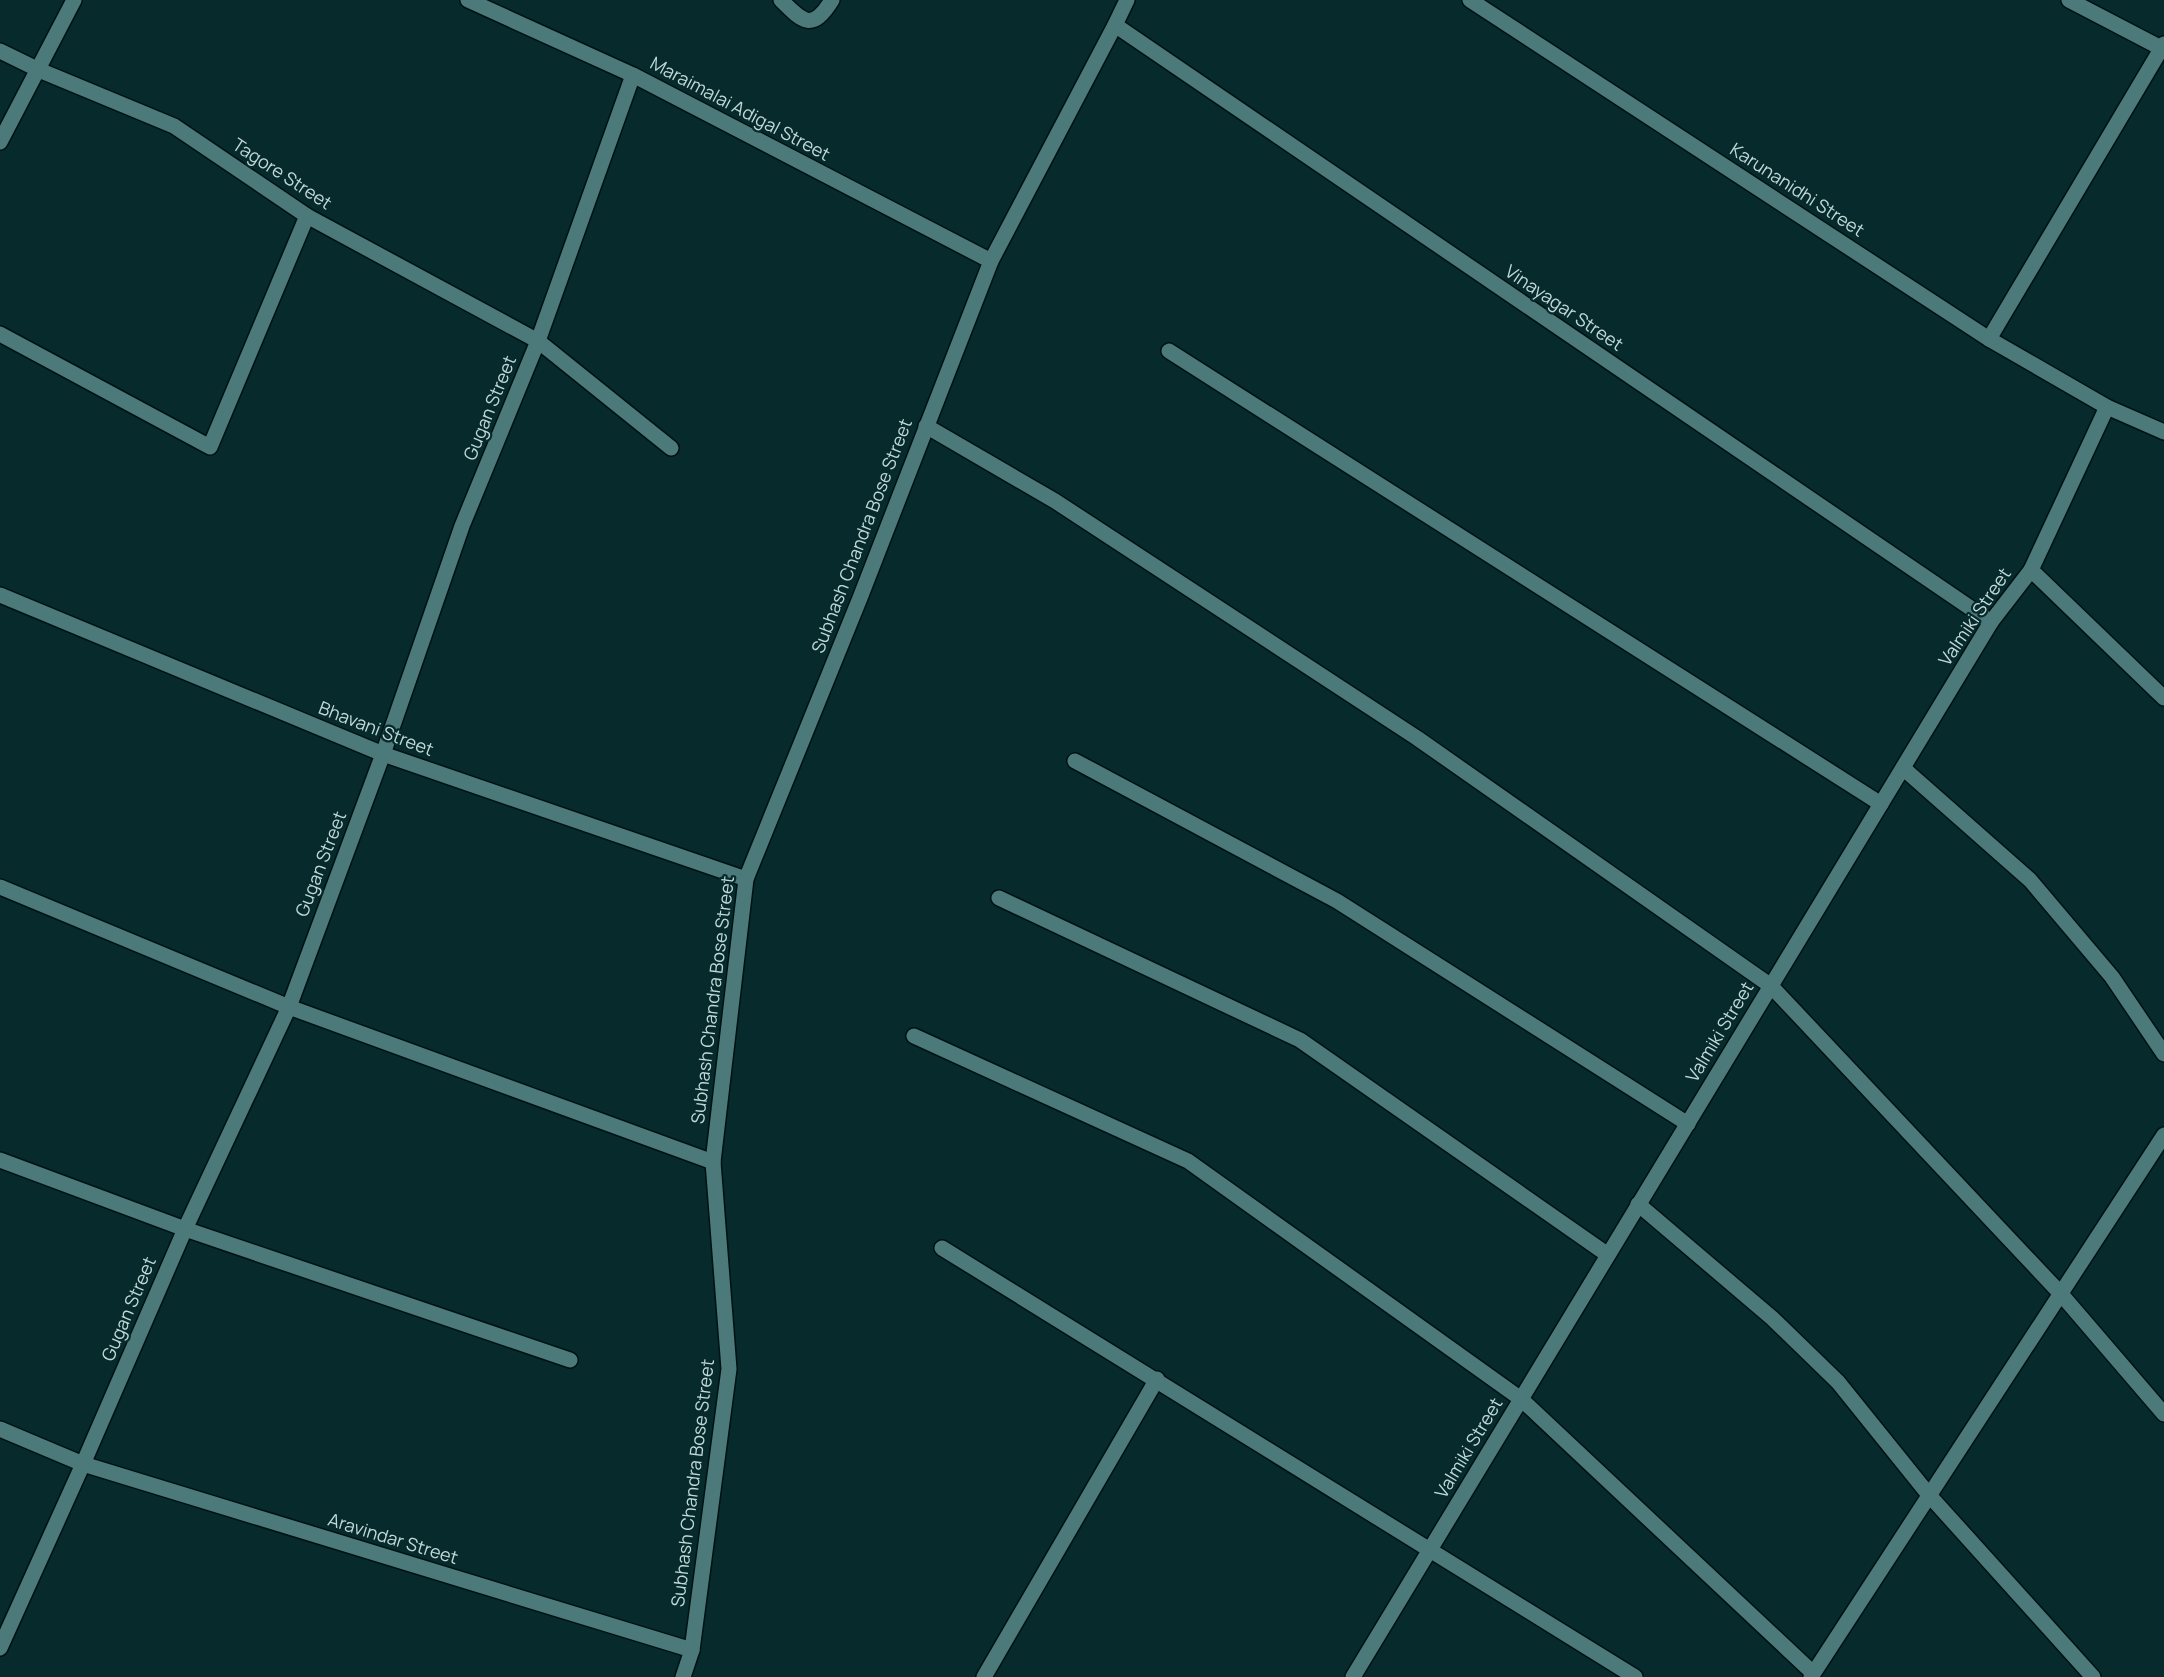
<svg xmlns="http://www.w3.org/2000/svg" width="2164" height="1677" viewBox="0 0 2164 1677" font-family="Manrope,sans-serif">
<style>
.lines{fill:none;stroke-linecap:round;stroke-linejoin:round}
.minor-casing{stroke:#001213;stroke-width:18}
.tertiary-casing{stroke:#001213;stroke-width:18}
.minor{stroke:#4c797a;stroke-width:15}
.tertiary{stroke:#4c797a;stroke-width:15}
.labels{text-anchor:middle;stroke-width:4.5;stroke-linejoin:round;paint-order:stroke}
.street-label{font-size:18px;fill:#c1d8d9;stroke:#072b2c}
</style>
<rect width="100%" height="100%" fill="#072b2c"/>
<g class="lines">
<defs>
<g id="minor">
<path d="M781 0C803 22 812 32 832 0"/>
<path d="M1470 0 1989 339 2107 407 2164 432"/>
<path d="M2069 0 2161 48"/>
<path d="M1115 25 1991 622"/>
<path d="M0 51 39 70 174 126 307 216 538 341 671 448"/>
<path d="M0 142 74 0"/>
<path d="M991 261 1115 25 1127 0"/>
<path d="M0 334 210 447 307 216"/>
<path d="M1989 339 2164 44"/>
<path d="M1169 351 1881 804"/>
<path d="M926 426 1055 501 1417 738 1771 986 2061 1294 2164 1414"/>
<path d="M2031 570 2107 407"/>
<path d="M0 595 383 754 746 879"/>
<path d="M1075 761 1337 901 1688 1124"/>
<path d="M1903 768 2030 880 2112 977 2164 1054"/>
<path d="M0 887 289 1007 713 1162"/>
<path d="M999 898 1300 1040 1608 1255"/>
<path d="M914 1036 1188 1161 1521 1399 1813 1673"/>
<path d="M0 1160 185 1229 570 1360"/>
<path d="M1638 1204 1772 1318 1838 1382 1929 1495 2093 1677"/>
<path d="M942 1248 1635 1677"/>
<path d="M0 1429 83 1464 692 1650"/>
<path d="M0 1648 83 1464 185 1229 289 1007 383 754 462 526 538 341 633 75"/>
<path d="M984 1677 1157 1379"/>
<path d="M1811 1677 2164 1135"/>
</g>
<g id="tertiary">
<path d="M468 0 633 75 991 261 860 598 746 879 713 1162 729 1369 692 1650 683 1677"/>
<path d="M1353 1677 1991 622 2031 570 2164 698"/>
</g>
</defs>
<use href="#minor" class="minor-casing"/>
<use href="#tertiary" class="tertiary-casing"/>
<use href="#minor" class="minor"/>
<use href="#tertiary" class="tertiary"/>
</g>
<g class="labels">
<g class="street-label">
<text transform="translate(740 109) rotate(28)" y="6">Maraimalai Adigal Street</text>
<text transform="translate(282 174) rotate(33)" y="6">Tagore Street</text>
<text transform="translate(1797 190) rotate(33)" y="6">Karunanidhi Street</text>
<text transform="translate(1564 308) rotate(34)" y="6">Vinayagar Street</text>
<text transform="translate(490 408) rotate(-68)" y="6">Gugan Street</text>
<text transform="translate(862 536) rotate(-69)" y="6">Subhash Chandra Bose Street</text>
<text transform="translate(1975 617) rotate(-56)" y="6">Valmiki Street</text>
<text transform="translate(376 729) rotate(21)" y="6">Bhavani Street</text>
<text transform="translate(321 864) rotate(-69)" y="6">Gugan Street</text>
<text transform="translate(713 1000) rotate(-83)" y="6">Subhash Chandra Bose Street</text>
<text transform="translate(1720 1032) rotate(-59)" y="6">Valmiki Street</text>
<text transform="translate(129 1309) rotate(-67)" y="6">Gugan Street</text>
<text transform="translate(1469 1448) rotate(-59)" y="6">Valmiki Street</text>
<text transform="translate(693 1483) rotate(-83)" y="6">Subhash Chandra Bose Street</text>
<text transform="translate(393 1539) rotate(17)" y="6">Aravindar Street</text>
</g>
</g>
</svg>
